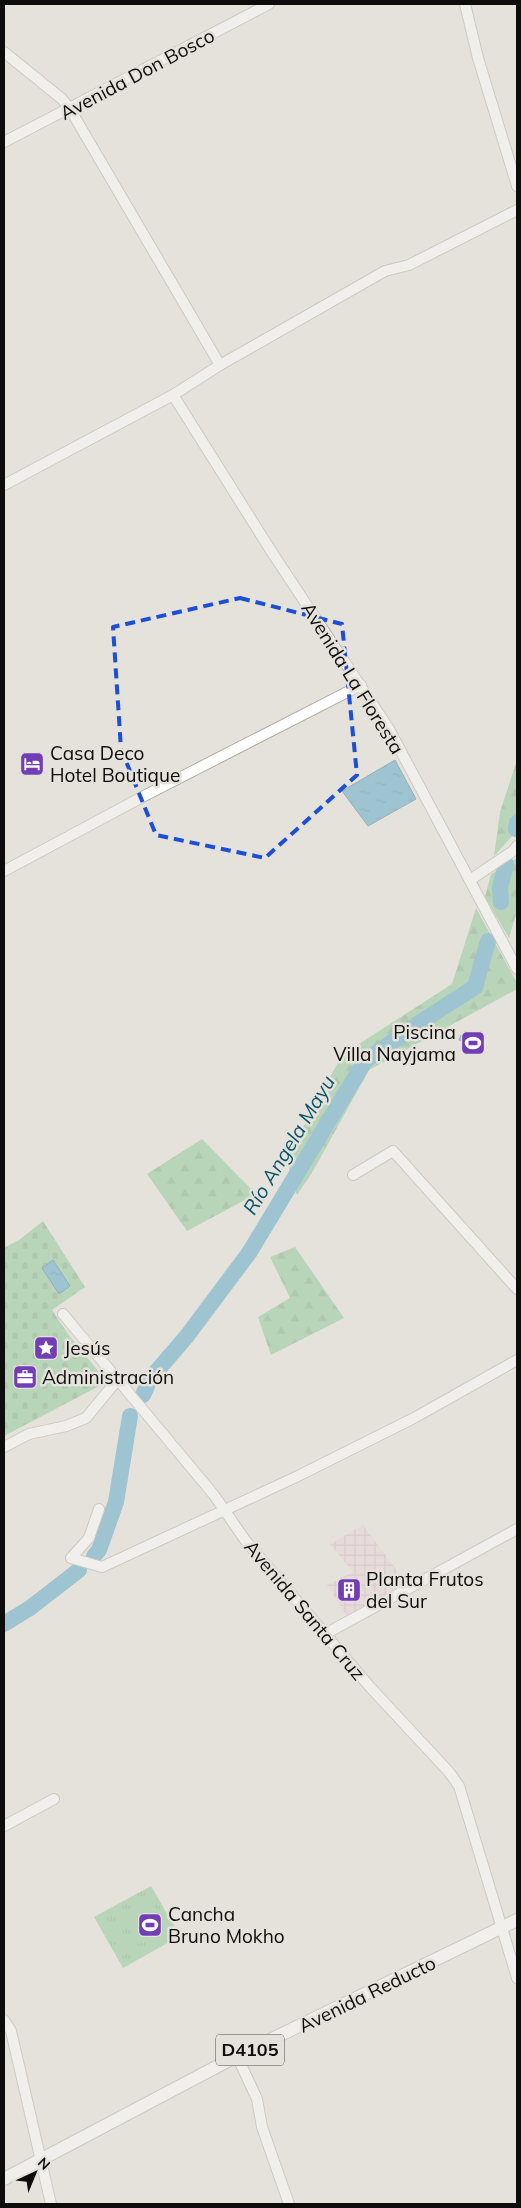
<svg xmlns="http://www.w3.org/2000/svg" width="521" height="2208" viewBox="0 0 521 2208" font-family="Mulish,sans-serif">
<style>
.industrial{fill:url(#industrial-grid)}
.forest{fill:url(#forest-firs)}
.cemetery{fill:url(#cemetery-stones)}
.park{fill:url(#park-tufts)}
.pitch{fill:#81c390}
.water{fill:url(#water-ripples);stroke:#35738c}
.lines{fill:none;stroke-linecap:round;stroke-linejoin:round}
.river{stroke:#469fc3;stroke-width:16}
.minor-casing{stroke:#afaba5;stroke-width:12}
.major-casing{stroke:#afaba5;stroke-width:14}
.minor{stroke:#fff;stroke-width:10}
.major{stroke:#fff;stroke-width:12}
.marked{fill:none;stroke:#1d4ed8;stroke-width:4;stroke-dasharray:10 6;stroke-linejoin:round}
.labels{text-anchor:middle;stroke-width:5;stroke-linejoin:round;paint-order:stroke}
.shield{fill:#e5e2db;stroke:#4e4c49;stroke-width:1}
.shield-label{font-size:18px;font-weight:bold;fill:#0d0c0a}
.street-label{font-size:19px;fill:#0d0c0a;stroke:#e5e2db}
.poi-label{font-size:19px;fill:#0d0c0a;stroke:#e5e2db;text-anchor:start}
.water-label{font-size:20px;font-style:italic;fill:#07536c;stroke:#e5e2db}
</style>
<defs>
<pattern id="industrial-grid" width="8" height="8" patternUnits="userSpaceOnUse" patternTransform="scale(1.25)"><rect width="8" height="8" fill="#e9d1da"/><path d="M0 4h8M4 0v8" fill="none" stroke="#c7b2ba"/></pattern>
<pattern id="forest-firs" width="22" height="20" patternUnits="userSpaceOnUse" patternTransform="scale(1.25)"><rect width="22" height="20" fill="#81c390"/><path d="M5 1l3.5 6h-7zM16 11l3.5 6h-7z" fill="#6ea67b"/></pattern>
<pattern id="cemetery-stones" width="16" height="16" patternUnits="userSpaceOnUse" patternTransform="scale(1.25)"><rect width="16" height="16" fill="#81c390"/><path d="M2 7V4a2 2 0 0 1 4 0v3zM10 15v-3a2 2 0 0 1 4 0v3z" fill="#6ea67b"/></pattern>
<pattern id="park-tufts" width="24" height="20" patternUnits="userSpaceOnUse" patternTransform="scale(1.25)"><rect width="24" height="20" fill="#81c390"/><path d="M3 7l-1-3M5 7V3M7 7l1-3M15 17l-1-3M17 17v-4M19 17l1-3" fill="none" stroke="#6ea67b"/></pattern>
<pattern id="water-ripples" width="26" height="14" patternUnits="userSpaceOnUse" patternTransform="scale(1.25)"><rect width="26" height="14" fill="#469fc3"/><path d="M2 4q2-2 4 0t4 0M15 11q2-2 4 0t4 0" fill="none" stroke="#39809d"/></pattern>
</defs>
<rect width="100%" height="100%" fill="#e5e2db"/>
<path class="industrial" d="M363 1525 407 1584 347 1616 327 1585 353 1572 330 1544Z"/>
<g class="forest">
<path d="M517 760V831L494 856 500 812Z"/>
<path d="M517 858V911L509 938 485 897 491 874Z"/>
<path d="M476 908 517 983V989L369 1070 313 1171 297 1195 286 1158 342 1055 452 984Z"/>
<path d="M202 1139 256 1194 187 1231 147 1174Z"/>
<path d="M295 1247 344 1318 271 1355 258 1317 290 1298 270 1257Z"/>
</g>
<path class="cemetery" d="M43 1221 85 1287 52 1310 68 1334 107 1382 4 1436V1248L19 1240Z"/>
<path class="park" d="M151 1886 180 1936 123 1968 94 1917Z"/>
<path class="pitch" d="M151 1903 170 1935 149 1947 130 1915Z"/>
<g class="water">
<path d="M395 760 416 799 368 826 342 791Z"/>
<path d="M461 1035 482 1043 479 1050 464 1044V1042L459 1040Z"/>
<path d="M53 1260 70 1286 59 1294 42 1268Z"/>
</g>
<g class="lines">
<g class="river">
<path d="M516 829 517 823"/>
<path d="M501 902 500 888 506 864"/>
<path d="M143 1395 150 1379 187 1336 249 1253 365 1061 416 1025 475 987 488 941"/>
<path d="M94 1556 99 1550 116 1502 130 1416"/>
<path d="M4 1624 30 1608 79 1570"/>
</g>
<defs>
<g id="minor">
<path d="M465 4 478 58 517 186"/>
<path d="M4 52 62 99 70 109 220 365"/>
<path d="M4 142 269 4"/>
<path d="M173 395 273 554 389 729 517 969"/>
<path d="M4 485 173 395 220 365 385 271 409 265 517 210"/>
<path d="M4 871 146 795 361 685"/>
<path d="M470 880 513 851 517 846"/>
<path d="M353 1175 393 1151 517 1289"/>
<path d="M63 1314 214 1495 245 1540 370 1687 449 1772 459 1786 517 1978"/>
<path d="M4 1447 29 1434 66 1426 86 1418 118 1379"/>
<path d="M99 1509 89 1538 71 1558 102 1567 296 1477 414 1418 517 1360"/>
<path d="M327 1633 517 1529"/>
<path d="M4 1826 54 1799"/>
<path d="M4 2020 11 2031 51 2204"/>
<path d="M237 2056 257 2099 262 2127 289 2204"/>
</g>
<path id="major" d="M4 2179 237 2056 517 1920"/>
</defs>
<use href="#minor" class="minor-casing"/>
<use href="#major" class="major-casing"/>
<use href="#minor" class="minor"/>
<use href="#major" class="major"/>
</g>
<path d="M0 0H521V2208H0ZM240 598 342 624 357 775 265 858 156 835 121 749 113 627Z" fill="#e5e2db" fill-opacity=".55" fill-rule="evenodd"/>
<path class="marked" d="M240 598 342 624 357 775 265 858 156 835 121 749 113 627Z"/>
<defs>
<symbol id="hotel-square" viewBox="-11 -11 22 22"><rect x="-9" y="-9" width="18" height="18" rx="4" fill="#713eb5" stroke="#e5e2db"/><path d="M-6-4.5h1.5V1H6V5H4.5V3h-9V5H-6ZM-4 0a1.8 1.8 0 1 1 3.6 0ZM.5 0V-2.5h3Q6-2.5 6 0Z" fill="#fff"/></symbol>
<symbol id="stadium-square" viewBox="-11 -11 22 22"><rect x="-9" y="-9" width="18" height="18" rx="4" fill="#713eb5" stroke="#e5e2db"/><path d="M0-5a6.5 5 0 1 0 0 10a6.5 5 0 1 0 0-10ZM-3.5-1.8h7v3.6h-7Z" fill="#fff"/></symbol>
<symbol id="sight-square" viewBox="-11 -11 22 22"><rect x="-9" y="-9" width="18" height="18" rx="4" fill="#713eb5" stroke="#e5e2db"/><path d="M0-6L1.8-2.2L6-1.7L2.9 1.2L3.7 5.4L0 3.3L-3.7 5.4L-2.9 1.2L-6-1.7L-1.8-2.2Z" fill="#fff"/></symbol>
<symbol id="office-square" viewBox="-11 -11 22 22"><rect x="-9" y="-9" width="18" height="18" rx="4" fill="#713eb5" stroke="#e5e2db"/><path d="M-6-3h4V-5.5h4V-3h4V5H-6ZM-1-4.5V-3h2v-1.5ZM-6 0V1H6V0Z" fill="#fff"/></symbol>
<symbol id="building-square" viewBox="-11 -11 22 22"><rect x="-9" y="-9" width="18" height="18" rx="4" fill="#713eb5" stroke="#e5e2db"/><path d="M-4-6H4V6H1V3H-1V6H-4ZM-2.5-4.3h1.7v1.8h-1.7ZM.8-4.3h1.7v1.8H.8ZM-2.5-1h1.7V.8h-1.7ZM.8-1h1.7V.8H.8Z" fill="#fff"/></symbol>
</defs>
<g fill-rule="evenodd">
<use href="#hotel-square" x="18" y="750" width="28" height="28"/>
<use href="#stadium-square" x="459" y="1029" width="28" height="28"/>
<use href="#sight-square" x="32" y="1334" width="28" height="28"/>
<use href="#office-square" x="11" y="1363" width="28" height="28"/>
<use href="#building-square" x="335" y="1576" width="28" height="28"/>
<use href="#stadium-square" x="136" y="1911" width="28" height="28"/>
</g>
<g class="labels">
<rect class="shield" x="216" y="2034.5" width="68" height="31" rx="4"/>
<g class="shield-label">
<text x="250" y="2056">D4105</text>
</g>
<g class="street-label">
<text transform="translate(137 74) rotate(-28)" y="7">Avenida Don Bosco</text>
<text transform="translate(353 678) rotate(58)" y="7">Avenida La Floresta</text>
<text transform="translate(305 1610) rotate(50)" y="7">Avenida Santa Cruz</text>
<text transform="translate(367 1994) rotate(-26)" y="7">Avenida Reducto</text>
</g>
<g class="poi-label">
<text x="50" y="760">Casa Deco<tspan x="50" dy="22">Hotel Boutique</tspan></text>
<text x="456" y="1039" text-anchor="end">Piscina<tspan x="456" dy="22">Villa Nayjama</tspan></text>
<text x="64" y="1355">Jesús</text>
<text x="42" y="1384">Administración</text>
<text x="366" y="1586">Planta Frutos<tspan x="366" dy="22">del Sur</tspan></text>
<text x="168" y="1921">Cancha<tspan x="168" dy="22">Bruno Mokho</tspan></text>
</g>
<g class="water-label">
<text transform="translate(289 1145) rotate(-59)" y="7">Río Angela Mayu</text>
</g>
</g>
<rect width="521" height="2208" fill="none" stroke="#0d0c0a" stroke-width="10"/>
<g transform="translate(35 2173) rotate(44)" stroke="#e5e2db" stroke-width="4" paint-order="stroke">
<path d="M0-4L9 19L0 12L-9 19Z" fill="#0d0c0a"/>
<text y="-8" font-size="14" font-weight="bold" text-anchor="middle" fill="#0d0c0a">N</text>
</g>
</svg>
